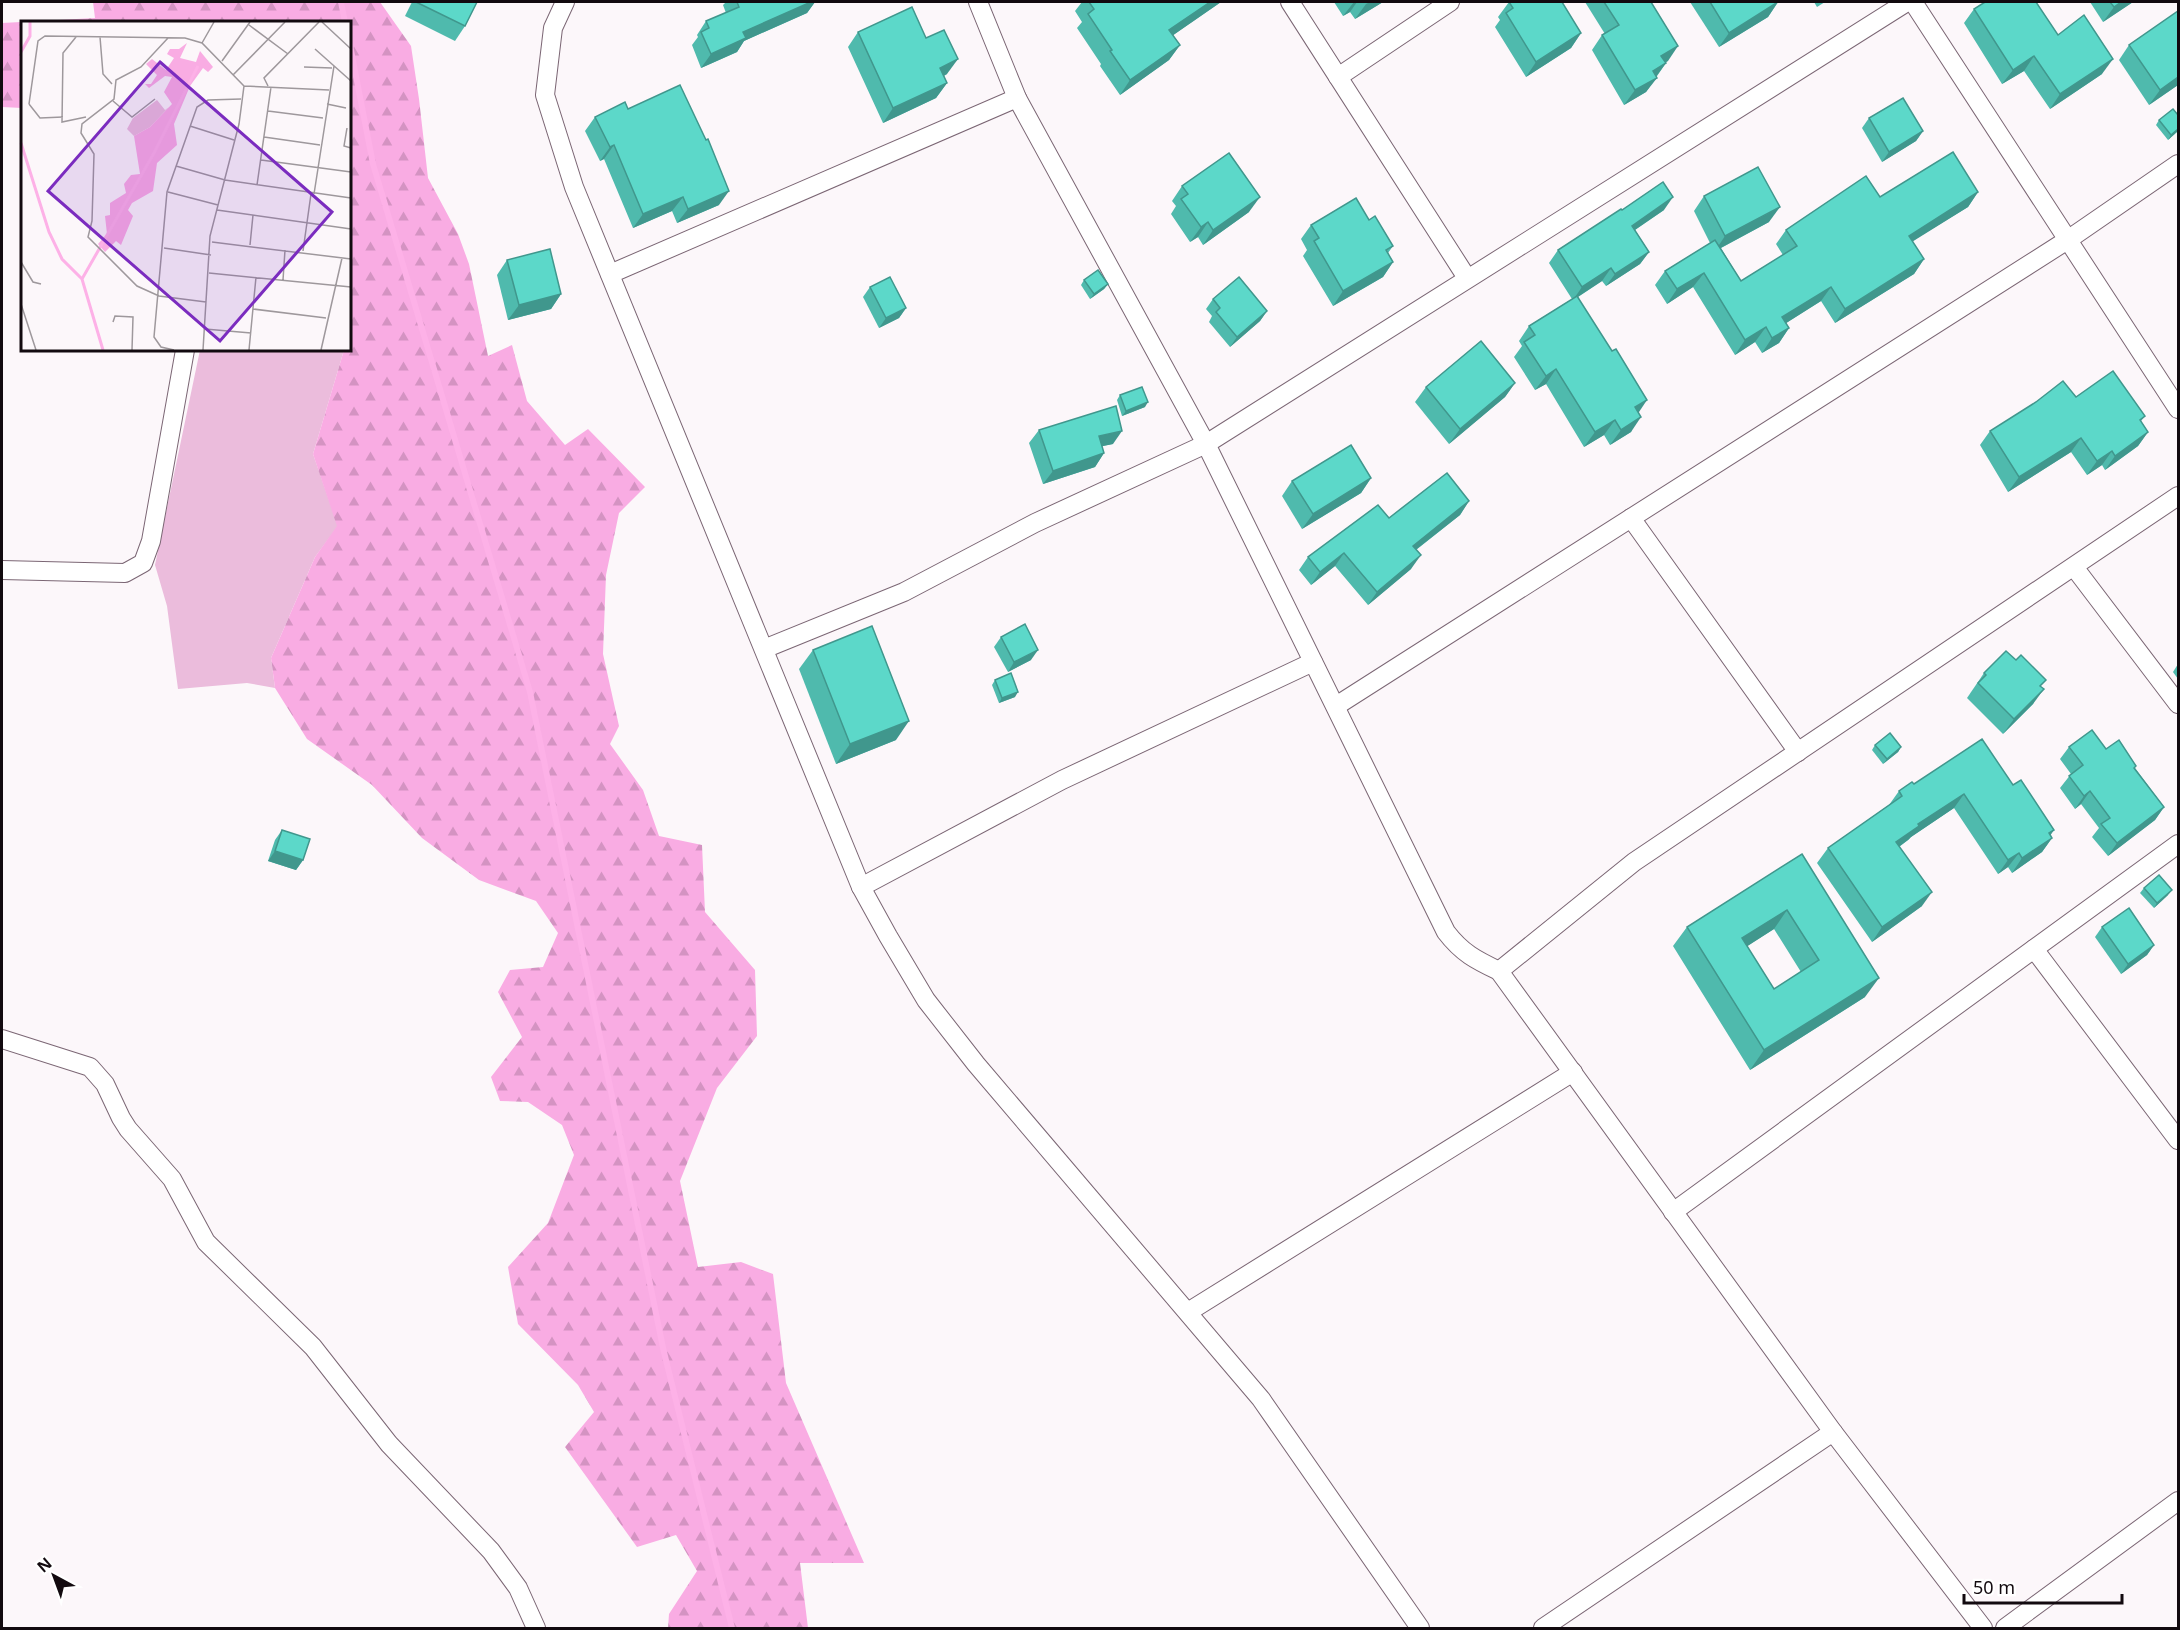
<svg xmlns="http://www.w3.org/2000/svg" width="2180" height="1630" viewBox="0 0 2180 1630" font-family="'Noto Sans',sans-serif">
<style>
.grass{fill:#ebbcdc}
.forest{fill:url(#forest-firs)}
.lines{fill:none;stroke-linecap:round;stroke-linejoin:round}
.stream{stroke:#fdb1e7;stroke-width:6}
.minor-casing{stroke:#7b6674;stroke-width:20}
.minor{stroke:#fff;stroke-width:18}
.wall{fill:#4fbaad;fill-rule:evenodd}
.shaded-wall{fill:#40978d}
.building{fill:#5cd8c9;stroke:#40978d;stroke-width:1.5;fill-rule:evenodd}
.inset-river{fill:none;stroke:#fdb1e7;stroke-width:3}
.inset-road{fill:none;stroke:#9e989c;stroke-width:1.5}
.view{fill:#7b2cbf;fill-opacity:0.15;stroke:#7b2cbf;stroke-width:3}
.inset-edge{fill:none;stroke:#120a0f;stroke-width:3}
</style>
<defs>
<pattern id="forest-firs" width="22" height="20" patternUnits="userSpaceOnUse" patternTransform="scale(1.5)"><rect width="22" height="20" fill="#f9ace3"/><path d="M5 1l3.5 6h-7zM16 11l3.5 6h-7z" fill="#d493c2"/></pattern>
</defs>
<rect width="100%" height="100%" fill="#fcf7fa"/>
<path class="grass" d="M200 350H344L313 454 338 526 315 557 271 658 275 688 247 683 178 689 167 606 155 565Z"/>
<path class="forest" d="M93 2H380L411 46 419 99 428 178 458 234 469 264 488 356 512 345 527 401 565 445 588 429 645 487 619 513 606 575 603 654 619 726 610 744 643 790 659 836 702 845 705 912 755 970 757 1036 717 1088 680 1181 698 1267 741 1262 773 1274 786 1383 864 1563H800L808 1628H668L669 1614 697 1571 676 1535 637 1547 565 1447 594 1412 578 1385 518 1324 508 1267 548 1223 574 1155 562 1125 528 1102 500 1101 491 1077 522 1037 498 992 510 970 543 967 558 933 536 901 479 880 422 838 372 785 307 739 275 688 271 658 315 557 337 526 313 454 344 350H350V22H22V108L2 107V23L95 18Z"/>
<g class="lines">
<g class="stream">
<path d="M341 2 345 22"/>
<path d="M350 45 373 164 530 692 663 1348 732 1628"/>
</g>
<defs>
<g id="minor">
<path d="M565 2 553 28 545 95 574 187 861 887 888 936 926 1000 976 1064 1261 1399 1420 1628"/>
<path d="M978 2 1017 98 1206 444 1446 932C1462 953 1476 960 1499 971L1833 1432 1983 1628"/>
<path d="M1290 2 1467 278"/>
<path d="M1913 2 2178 409"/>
<path d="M1338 77 1450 2"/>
<path d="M610 274 1017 98"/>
<path d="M1631 518 1798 752"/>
<path d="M2074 567 2178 704"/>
<path d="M2 570 125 573 143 563 151 541 185 350"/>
<path d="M764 649 904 592 1035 523 1206 444 1907 2"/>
<path d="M1336 706 2069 239 2178 164"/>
<path d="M861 887 1062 780 1313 662"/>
<path d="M2034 949 2178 1140"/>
<path d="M1499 971 1634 862 2178 496"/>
<path d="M2 1039 90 1067 105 1084 121 1118 128 1129 172 1179 206 1242 313 1347 389 1444 491 1551 518 1588 536 1628"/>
<path d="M1673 1212 2178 844"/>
<path d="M1188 1312 1573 1072"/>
<path d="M1543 1628 1833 1432"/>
<path d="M2005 1628 2178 1501"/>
</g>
</defs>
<use href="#minor" class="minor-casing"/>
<use href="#minor" class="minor"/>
</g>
<g class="wall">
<path d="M412 2H477L465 26 455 41 405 16Z"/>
<path d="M726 2H815L807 13 744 41 737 52 701 68 692 45 698 37 697 35 706 21 726 13 723 5Z"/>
<path d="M1082 2H1221L1173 35 1180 45 1169 60 1120 95 1100 66 1101 64 1077 28 1082 22 1075 11Z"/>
<path d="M1334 2H1383L1355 19 1350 12 1343 16Z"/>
<path d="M1509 2 1581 33 1571 48 1526 77 1495 27 1500 20 1498 17Z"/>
<path d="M1585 2H1651L1668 61 1665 62 1666 63 1646 92 1624 105 1592 50 1602 35 1605 34Z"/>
<path d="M1690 2H1778L1768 17 1719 47Z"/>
<path d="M1814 2H1825L1817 7Z"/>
<path d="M2090 2H2133L2103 22Z"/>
<path d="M1974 9 2058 35 2102 74 2050 109 2024 71 2002 84 1964 23Z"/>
<path d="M858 32 926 38 947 74 944 76 947 83 936 98 883 123 848 47Z"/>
<path d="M2129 45 2178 85 2149 105 2119 60Z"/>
<path d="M628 109 719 205 677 223 672 211 633 228 604 159 600 161 585 131 595 117Z"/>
<path d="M1869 118 1923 131 1916 141 1882 162 1862 128Z"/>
<path d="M2159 120 2178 131 2168 140 2156 125Z"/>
<path d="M1182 186 1249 212 1203 245 1198 237 1190 242 1171 214 1176 206 1172 201Z"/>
<path d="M1978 192 1968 207 1912 241 1924 259 1914 274 1835 323 1821 301 1786 323 1789 328 1779 343 1762 353 1755 342 1735 355 1693 287 1667 304 1655 285 1665 271 1710 243 1694 211 1704 196 1769 222 1721 248 1741 281 1783 255 1776 244 1786 230 1880 197Z"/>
<path d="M1622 210H1664L1635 230 1649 252 1640 264 1606 286 1602 281 1578 297 1638 413 1631 432 1610 445 1604 435 1584 447 1546 384 1535 390 1514 357 1522 346 1519 341 1529 326 1572 299 1549 263 1558 250Z"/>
<path d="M1369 220 1393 246 1388 253 1393 262 1383 277 1333 306 1303 256 1307 250 1301 239 1311 225Z"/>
<path d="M507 260 561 294 551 309 508 320 497 275Z"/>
<path d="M1084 280 1108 284 1104 289 1090 299 1081 285Z"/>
<path d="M870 287 906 308 899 318 879 328 863 297Z"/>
<path d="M1213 299 1267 311 1260 321 1230 347 1209 322 1212 316 1206 309Z"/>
<path d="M1515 383 1505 397 1449 444 1415 402 1426 387Z"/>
<path d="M1120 395 1145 407 1122 416 1117 400Z"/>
<path d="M2076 397 2145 416 2141 421 2148 432 2138 446 2105 470 2102 465 2087 475 2071 452 2008 492 1980 445 1990 431Z"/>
<path d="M1039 430 1113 444 1102 446 1104 453 1095 467 1043 484 1029 443Z"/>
<path d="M1371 478 1361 493 1302 529 1282 496 1292 481Z"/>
<path d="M1469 501 1460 515 1416 550 1411 569 1368 605 1335 566 1311 585 1299 570 1308 557 1389 518Z"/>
<path d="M1001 637 1031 660 1008 672 994 647Z"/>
<path d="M813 650 896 740 836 764 799 669Z"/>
<path d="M2178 664V679L2173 672Z"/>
<path d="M1984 673 2041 687 2033 704 2003 734 1967 698Z"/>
<path d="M995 680 1015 697 999 703 992 685Z"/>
<path d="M1875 745 1901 747 1898 752 1883 764 1872 750Z"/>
<path d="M2069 747 2106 749 2135 768 2164 807 2155 820 2108 856 2092 837 2099 828 2081 804 2075 809 2060 788 2071 774 2060 759Z"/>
<path d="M1914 784 2013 785 2054 830 2050 835 2052 838 2042 852 2012 873 2008 867 1998 874 1954 808 1911 837 1908 840 1899 847 1922 906 1872 942 1817 863 1828 848 1889 805 1899 791Z"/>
<path d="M282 830 303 860 296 870 268 861 275 840Z"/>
<path d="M1802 854 1865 997 1750 1070 1673 946 1687 927ZM1774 929 1801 972 1774 989 1747 946Z"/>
<path d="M2144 888 2168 895 2154 908 2140 893Z"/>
<path d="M2102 927 2154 945 2147 955 2121 974 2095 937Z"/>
</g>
<g class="shaded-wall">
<path d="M811 2H815L807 13 744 41 737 52 701 68 711 54 743 32Z"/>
<path d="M1210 2H1221L1159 45 1169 30Z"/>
<path d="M1354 2H1357L1350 12 1343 16Z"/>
<path d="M1370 2H1383L1355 19 1366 4Z"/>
<path d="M1778 2 1768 17 1719 47 1729 33Z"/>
<path d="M2121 2H2133L2103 22 2114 7Z"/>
<path d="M1581 33 1571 48 1526 77 1536 62Z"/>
<path d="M1180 45 1169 60 1120 95 1130 80Z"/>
<path d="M1678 46 1668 61 1651 71 1661 56Z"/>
<path d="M2034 56 2024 71 2002 84 2013 70Z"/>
<path d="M958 59 947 74 930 82 940 68Z"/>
<path d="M2113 59 2102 74 2050 109 2060 94Z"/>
<path d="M1666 63 1655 78 1653 71Z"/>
<path d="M2178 77V85L2149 105 2160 90Z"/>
<path d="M1657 78 1646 92 1624 105 1635 90Z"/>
<path d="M947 83 936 98 883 123 893 108Z"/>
<path d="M2178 129V131L2168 140 2171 135Z"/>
<path d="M1923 131 1916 141 1882 162 1889 152Z"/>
<path d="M614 145 604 159 600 161 610 147Z"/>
<path d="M729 191 719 205 677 223 688 209Z"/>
<path d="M1978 192 1968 207 1899 250 1909 236Z"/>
<path d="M683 197 672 211 633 228 643 214Z"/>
<path d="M1260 197 1249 212 1203 245 1213 230Z"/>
<path d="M1673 197 1664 210 1623 238 1632 226Z"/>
<path d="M1780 207 1769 222 1715 251 1725 236Z"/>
<path d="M1208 222 1198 237 1190 242 1201 227Z"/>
<path d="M1649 252 1640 264 1606 286 1615 274Z"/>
<path d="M1924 259 1914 274 1835 323 1845 309Z"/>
<path d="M1393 262 1383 277 1333 306 1343 291Z"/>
<path d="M1611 268 1602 281 1573 300 1582 287Z"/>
<path d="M1704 273 1693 287 1667 304 1677 289Z"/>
<path d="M1108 284 1104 289 1090 299 1094 294Z"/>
<path d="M1831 287 1821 301 1772 332 1782 317Z"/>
<path d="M561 294 551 309 508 320 519 305Z"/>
<path d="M906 308 899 318 879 328 886 318Z"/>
<path d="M1267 311 1260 321 1230 347 1237 337Z"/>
<path d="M1766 327 1755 342 1735 355 1745 340Z"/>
<path d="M1789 328 1779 343 1762 353 1772 338Z"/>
<path d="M1556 369 1546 384 1535 390 1546 376Z"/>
<path d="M1515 383 1505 397 1449 444 1460 429Z"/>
<path d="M1647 400 1637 415 1635 407Z"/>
<path d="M1148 402 1145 407 1122 416 1126 411Z"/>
<path d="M1641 417 1631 432 1610 445 1621 430Z"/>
<path d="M1615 420 1604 435 1584 447 1595 432Z"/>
<path d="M1122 431 1113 444 1089 449 1099 436Z"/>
<path d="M2148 432 2138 446 2105 470 2115 456Z"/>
<path d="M2081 438 2071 452 2008 492 2019 477Z"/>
<path d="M2112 451 2102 465 2087 475 2097 461Z"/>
<path d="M1104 453 1095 467 1043 484 1053 471Z"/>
<path d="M1371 478 1361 493 1302 529 1313 514Z"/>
<path d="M1469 501 1460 515 1404 559 1413 546Z"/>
<path d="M1344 553 1335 566 1311 585 1320 572Z"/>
<path d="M1421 555 1411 569 1368 605 1377 592Z"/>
<path d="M1038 650 1031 660 1008 672 1014 662Z"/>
<path d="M2044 689 2033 704 2003 734 2014 719Z"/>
<path d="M1018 692 1015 697 999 703 1002 698Z"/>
<path d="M909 721 896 740 836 764 850 744Z"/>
<path d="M1901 747 1898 752 1883 764 1887 759Z"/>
<path d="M2090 791 2081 804 2075 809 2084 796Z"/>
<path d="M1964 794 1954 808 1911 837 1908 840 1886 856 1896 842 1918 824Z"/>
<path d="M2164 807 2155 820 2108 856 2117 843Z"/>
<path d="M2054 830 2045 843 2052 838 2042 852 2012 873 2022 858Z"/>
<path d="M275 851 303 860 296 870 268 861Z"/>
<path d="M2019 853 2008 867 1998 874 2008 860Z"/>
<path d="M2172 890 2168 895 2154 908 2157 903Z"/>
<path d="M1932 892 1922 906 1872 942 1882 927Z"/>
<path d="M1787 910 1774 929 1729 958 1742 938Z"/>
<path d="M2154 945 2147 955 2121 974 2128 964Z"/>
<path d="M1879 978 1865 997 1750 1070 1764 1050Z"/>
</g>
<g class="building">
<path d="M416 2H477L465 26Z"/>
<path d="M737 2H811L743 32 746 38 711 54 701 32 709 28 706 21 739 7Z"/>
<path d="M1089 2H1210L1169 30 1180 45 1130 80 1110 51 1112 50 1088 14 1094 9Z"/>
<path d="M1509 2H1562L1581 33 1536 62 1506 13 1513 8Z"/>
<path d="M1604 2H1651L1678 46 1661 56 1666 63 1653 71 1657 78 1635 90 1602 35 1619 25Z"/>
<path d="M1710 2H1778L1729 33Z"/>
<path d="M1985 2H2036L2058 35 2084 15 2113 59 2060 94 2034 56 2013 70 1974 9Z"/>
<path d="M2110 2H2121L2114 7Z"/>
<path d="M912 7 926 38 944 30 958 59 940 68 947 83 893 108 858 32Z"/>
<path d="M2178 11V77L2160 90 2129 45Z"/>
<path d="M680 85 706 140 708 139 729 191 688 209 683 197 643 214 614 145 610 147 595 117 625 102 628 109Z"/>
<path d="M1903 98 1923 131 1889 152 1869 118Z"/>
<path d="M2173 109 2178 115V129L2171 135 2159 120Z"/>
<path d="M1953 152 1978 192 1909 236 1924 259 1845 309 1831 287 1782 317 1789 328 1772 338 1766 327 1745 340 1704 273 1677 289 1665 271 1715 240 1741 281 1797 246 1786 230 1866 176 1880 197Z"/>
<path d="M1229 153 1260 197 1213 230 1208 222 1201 227 1181 199 1188 194 1182 186Z"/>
<path d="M1758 167 1780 207 1725 236 1704 196Z"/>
<path d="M1663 182 1673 197 1632 226 1649 252 1615 274 1611 268 1582 287 1558 250 1621 209 1622 210Z"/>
<path d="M1356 198 1369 220 1375 216 1393 246 1386 250 1393 262 1343 291 1314 241 1319 238 1311 225Z"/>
<path d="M550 249 561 294 519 305 507 260Z"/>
<path d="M1098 270 1108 284 1094 294 1084 280Z"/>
<path d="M890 277 906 308 886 318 870 287Z"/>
<path d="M1239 277 1267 311 1237 337 1216 312 1220 308 1213 299Z"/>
<path d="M1577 296 1612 351 1616 349 1647 400 1635 407 1641 417 1621 430 1615 420 1595 432 1556 369 1546 376 1524 342 1535 335 1529 326Z"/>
<path d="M1481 341 1515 383 1460 429 1426 387Z"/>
<path d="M2113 371 2145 416 2140 420 2148 432 2115 456 2112 451 2097 461 2081 438 2019 477 1990 431 2036 402 2063 381 2076 397Z"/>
<path d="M1142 387 1148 402 1126 411 1120 395Z"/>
<path d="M1116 406 1122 431 1099 436 1104 453 1053 471 1039 430Z"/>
<path d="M1351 445 1371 478 1313 514 1292 481Z"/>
<path d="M1447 473 1469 501 1413 546 1421 555 1377 592 1344 553 1320 572 1308 557 1378 505 1389 518Z"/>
<path d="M1025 624 1038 650 1014 662 1001 637Z"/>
<path d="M872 626 909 721 850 744 813 650Z"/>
<path d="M2006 651 2016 660 2021 655 2046 680 2040 686 2044 689 2014 719 1978 683 1986 675 1984 673Z"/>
<path d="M1011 673 1018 692 1002 698 995 680Z"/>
<path d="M2092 730 2106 749 2119 740 2136 766 2134 768 2164 807 2117 843 2101 824 2110 818 2090 791 2084 796 2069 776 2083 765 2069 747Z"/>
<path d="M1890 733 1901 747 1887 759 1875 745Z"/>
<path d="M1982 739 2013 785 2021 780 2054 830 2049 833 2052 838 2022 858 2019 853 2008 860 1964 794 1918 824 1919 826 1896 842 1932 892 1882 927 1828 848 1902 796 1899 791 1912 782 1914 784Z"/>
<path d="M282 830 310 839 303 860 275 851Z"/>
<path d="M1802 854 1879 978 1764 1050 1687 927ZM1787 910 1819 960 1774 989 1742 938Z"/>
<path d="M2159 875 2172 890 2157 903 2144 888Z"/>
<path d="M2129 908 2154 945 2128 964 2102 927Z"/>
</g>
<g transform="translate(21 21)">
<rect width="330" height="330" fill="#fcf7fa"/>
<path d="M136 79 144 89 148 86 129 106 113 115 106 108 112 97Z" fill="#ebbcdc"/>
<path d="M166 22 159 37 175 41 179 30 192 46 187 51 182 47 169 65 153 103 156 124 136 142 132 170 111 182 107 189 112 195 100 224 95 220 84 231 77 223 86 213 84 195 89 194V182L105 172 103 163 110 154 119 153 113 115 129 106 151 83 143 71 151 56 144 55 128 67 124 63H130L136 54 125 43 131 38 145 49 153 37 146 33 149 28H158Z" fill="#f9ace3"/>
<path class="inset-river" d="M0 31 9 15V1M0 122 28 211 41 238 61 258 82 329M61 258 133 132 177 45"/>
<path class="inset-road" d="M301 1 330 28M228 4 267 33M55 16 42 32 41 101 65 96M79 16 82 53 91 63M147 17 120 46 95 59 93 78 61 103 60 112 73 133 71 200 67 216 116 265 138 275 185 281M181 22 193 1M294 28 330 60M201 40 229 1M283 46 311 47M212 54 264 1M247 65 243 57 298 1M92 80 111 96 134 78M8 83 17 20 24 15 164 17 181 22 223 65 308 69M8 83 19 97 42 96M306 83 325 87M247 90 302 97M169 105 213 119M326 107 323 125 330 127M243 116 299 124M240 139 330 151M155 145 204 159 330 177M236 164 250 66M147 171 197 184M293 173 313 45M196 189 330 208M191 221 330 238M229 224 232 194M143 227 190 234M282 230 290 173M0 241 12 261 20 263M188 252 330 266M262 259 264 229M0 283 15 329M232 288 305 297M92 301 94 295 112 296 111 329M184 308 230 312M153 329 140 326 133 316 146 171 176 86 187 79 220 78M182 329 189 215 218 103 223 65M228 329 235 256M300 329 321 237"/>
<path class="view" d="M139 41 311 191 199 320 27 170Z"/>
<rect width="330" height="330" class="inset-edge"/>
</g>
<rect width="2180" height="1630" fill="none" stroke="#120a0f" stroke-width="6"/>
<g transform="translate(54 1576) rotate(319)" stroke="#ffffff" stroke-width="4.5" paint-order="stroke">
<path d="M0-4.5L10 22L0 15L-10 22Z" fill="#120a0f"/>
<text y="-9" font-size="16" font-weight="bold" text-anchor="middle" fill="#120a0f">N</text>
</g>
<path d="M1964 1594v9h158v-9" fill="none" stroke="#120a0f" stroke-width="3"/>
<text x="1973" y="1594" font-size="18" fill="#120a0f" stroke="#ffffff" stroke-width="4.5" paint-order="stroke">50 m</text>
</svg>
